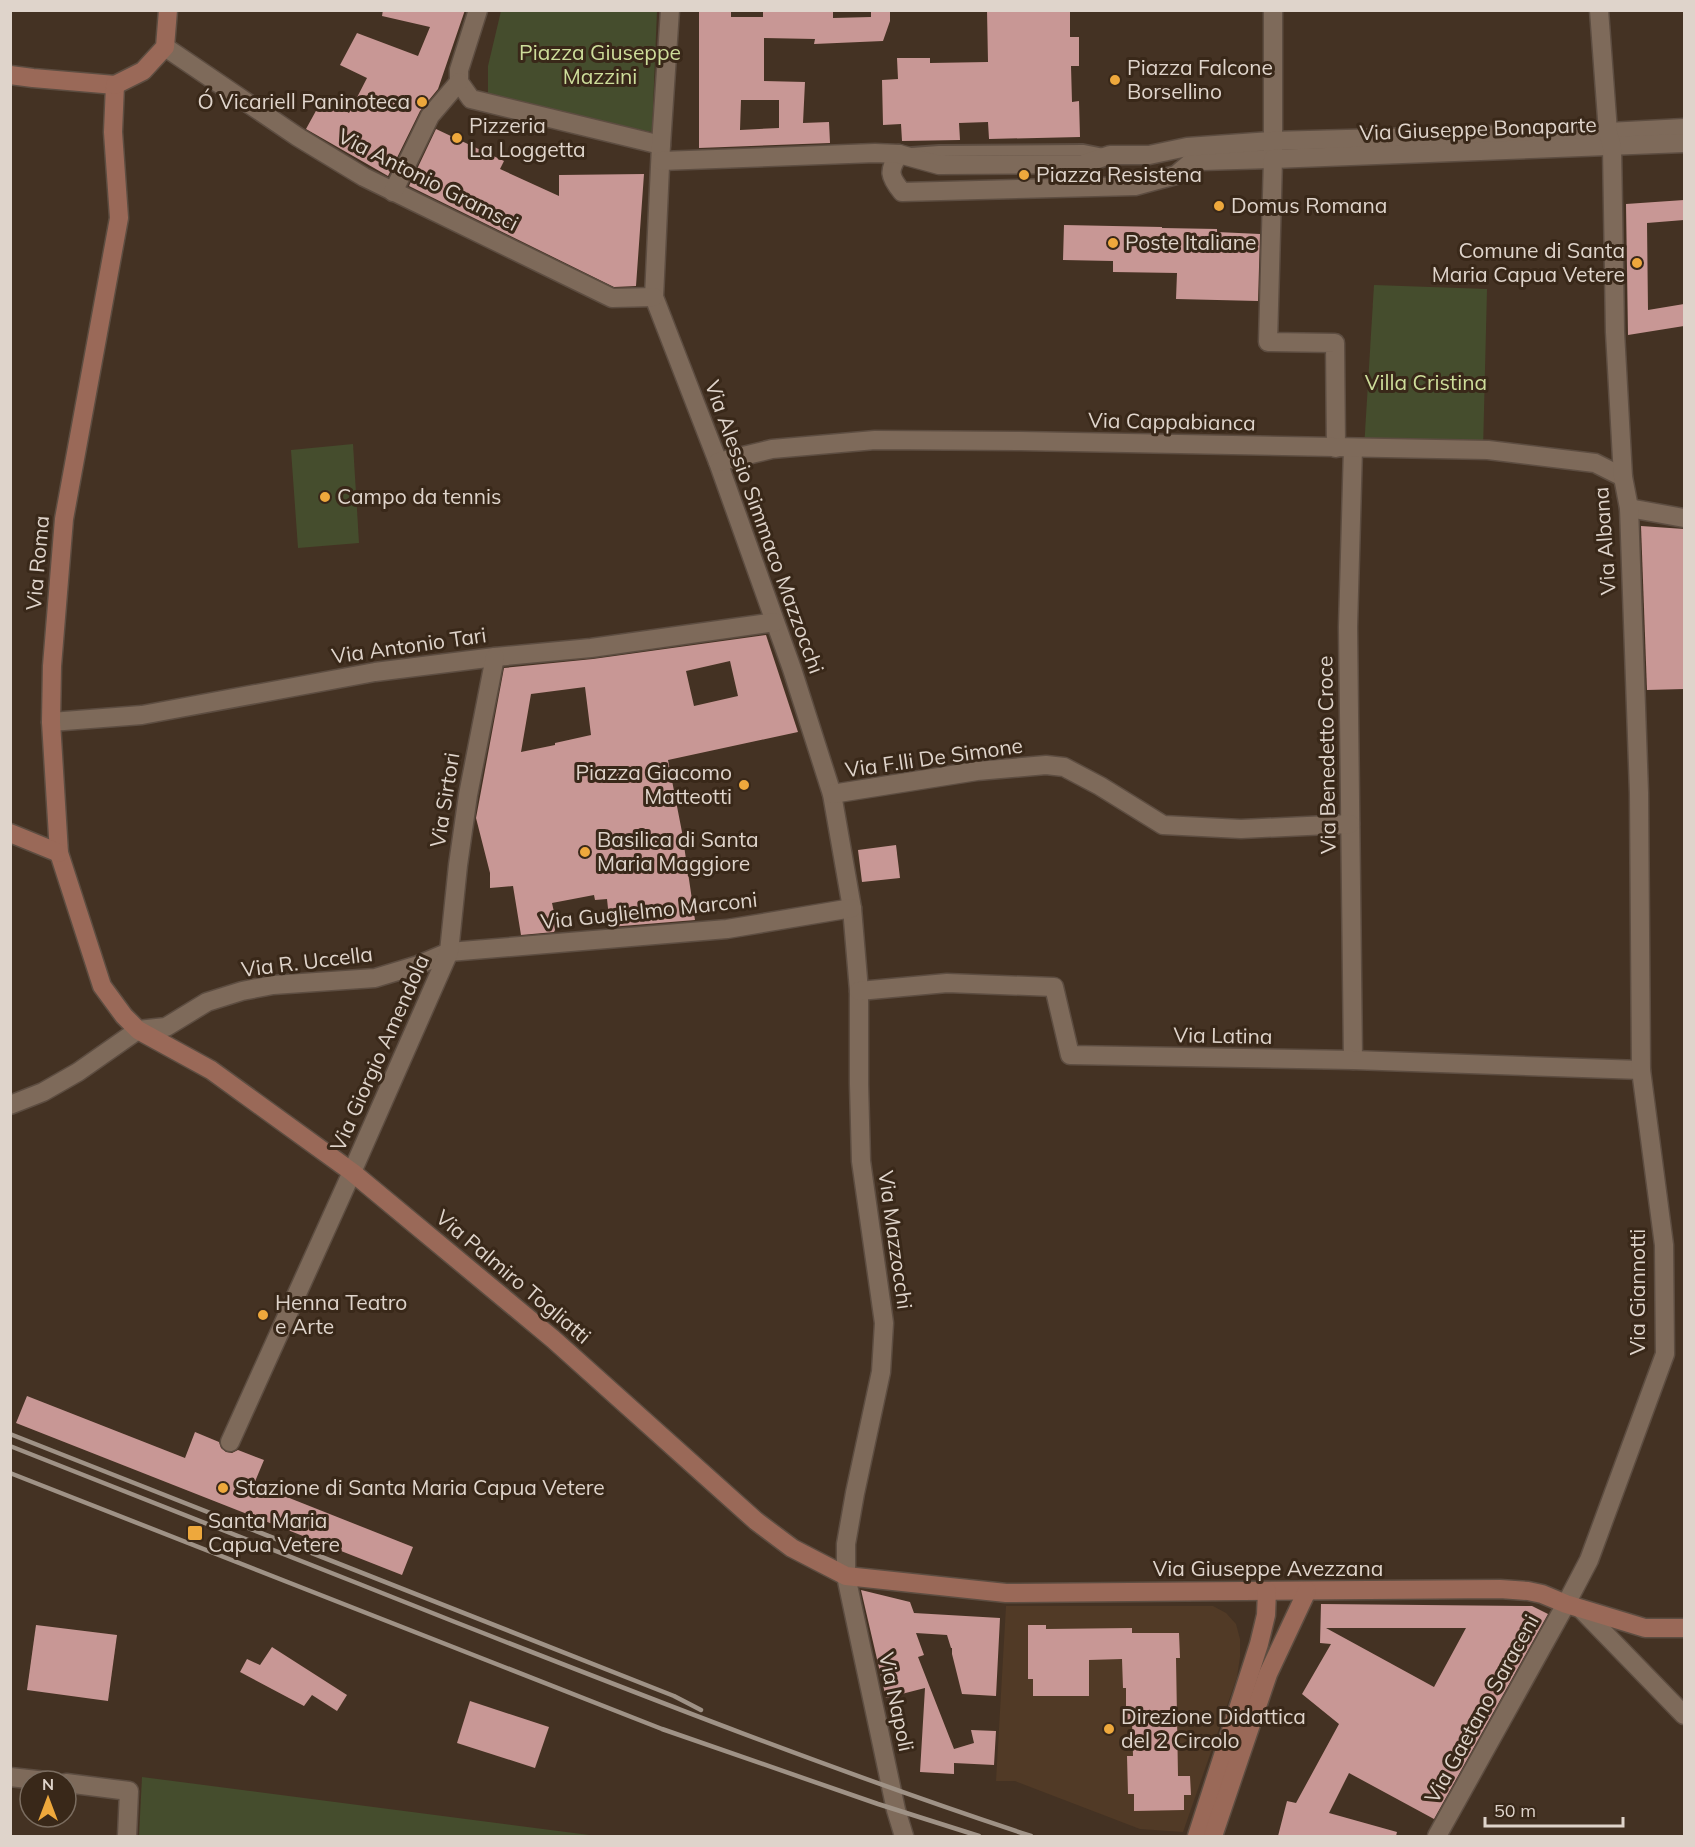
<svg xmlns="http://www.w3.org/2000/svg" width="1695" height="1847" viewBox="0 0 1695 1847" font-family="Mulish,sans-serif">
<style>
.built{fill:#513a26}
.green{fill:#454d2d}
.building{fill:#c89795;fill-rule:evenodd}
.lines{fill:none;stroke-linecap:round;stroke-linejoin:round}
.lane-casing{stroke:#5d4d41;stroke-width:14}
.street-casing{stroke:#5d4d41;stroke-width:21}
.secondary-casing{stroke:#5d4d41;stroke-width:21}
.lane{stroke:#7e6a5a;stroke-width:10}
.street{stroke:#7e6a5a;stroke-width:18}
.secondary{stroke:#9a6958;stroke-width:18}
.rail{stroke:#9f9286;stroke-width:4.5}
.poi-dot{fill:#eea83c;stroke:#392819;stroke-width:2}
.labels{text-anchor:middle;stroke-width:6;stroke-linejoin:round;paint-order:stroke}
.park-label{font-size:21px;fill:#cddd9a;stroke:#392819}
.poi-label{font-size:21px;fill:#dfd4cb;stroke:#392819;text-anchor:start}
.street-label{font-size:21px;fill:#dfd4cb;stroke:#392819}
</style>
<rect width="100%" height="100%" fill="#443223"/>
<path class="built" d="M1006 1606H1213L1226 1613 1236 1624 1240 1639V1657L1237 1677 1183 1832 1140 1829 1015 1781H996Z"/>
<g class="green">
<path d="M501 11H657L652 132 488 98V66Z"/>
<path d="M1374 285 1487 289 1483 450 1364 449Z"/>
<path d="M353 444 359 543 298 548 291 450Z"/>
<path d="M142 1777 597 1836H139Z"/>
</g>
<g class="building">
<path d="M383 10H465L438 89 420 111 388 176 306 129 323 98 349 113 367 78 340 65 357 33 418 56 430 27 382 16Z"/>
<path d="M699 10H731V17H763V10H833V18L871 17V10H890V21L883 41 814 44 815 39 764 38V81L805 82 803 123 829 122 830 143 699 148ZM741 100H779V128L740 130Z"/>
<path d="M987 10H1070V37H1079V66H1071L1072 102 1079 101 1080 137 989 139 988 122 959 123 960 140 902 141 901 124 883 125 882 80 898 79 897 58H930V63L988 62Z"/>
<path d="M436 129 504 161 500 169 559 196V175L644 174 636 286 614 287 409 186Z"/>
<path d="M1684 200V220L1647 223 1648 310 1684 304V326L1628 335 1626 204Z"/>
<path d="M1064 225 1162 227V228L1217 229V232L1260 234 1258 301 1176 299 1177 273 1113 272V261L1063 260Z"/>
<path d="M1641 526 1684 529V689L1647 690Z"/>
<path d="M766 635 798 732 668 760 682 832 695 920 610 927 607 899 595 900 594 895 552 903 557 926 554 932 521 935 513 886 490 888V873L476 818 504 668 593 659ZM730 661 738 696 694 706 686 671ZM585 687 591 735 555 743V745L521 752 531 694Z"/>
<path d="M896 845 900 878 862 882 858 850Z"/>
<path d="M27 1396 185 1458 195 1432 219 1442 221 1448 226 1452 232 1453 238 1450 264 1460 254 1484 413 1547 402 1575 16 1423Z"/>
<path d="M861 1590 910 1602 914 1613 1000 1618 996 1696 962 1694 952 1654V1648H951L947 1635 916 1633 924 1655 918 1657 954 1749 974 1743 971 1730 996 1731 994 1765 954 1763V1774L920 1772 925 1688 886 1698Z"/>
<path d="M1321 1604 1532 1606 1548 1614 1434 1819 1349 1773 1329 1813 1397 1832 1396 1836H1278L1287 1801 1296 1803 1339 1724 1302 1694 1331 1644 1320 1643ZM1326 1628H1466L1434 1687Z"/>
<path d="M36 1625 117 1635 108 1701 27 1690Z"/>
<path d="M1028 1625H1046V1629L1132 1628V1633H1179L1180 1658H1176L1178 1776H1190L1191 1795H1184V1810L1134 1811V1794H1128L1127 1756H1133L1132 1720H1126V1688H1123L1122 1659 1089 1660V1696H1033V1679H1028Z"/>
<path d="M272 1647 347 1695 337 1711 312 1695 304 1706 240 1672 247 1659 260 1665Z"/>
<path d="M470 1701 549 1727 535 1768 457 1743Z"/>
</g>
<g class="lines">
<defs>
<path id="lane" d="M912 153 939 151 1083 150 1103 154"/>
<g id="street">
<path d="M478 10 459 70V82L471 99 661 145"/>
<path d="M670 10 661 145 654 297 718 462 792 669 832 794 852 908 859 991V1084L861 1161 884 1323 881 1372 855 1493 846 1544V1576L896 1810 904 1836"/>
<path d="M165 47 298 137 364 177 612 298 654 297"/>
<path d="M899 154C888 171 889 176 902 192L1135 186 1176 175 1190 163 1201 161 1273 159V10"/>
<path d="M661 161 875 153 899 154 939 165 1083 164 1110 155H1149L1187 147 1271 141 1608 132 1684 128"/>
<path d="M393 192 430 116 459 82"/>
<path d="M1336 448 1335 343 1268 342 1273 159 1684 143"/>
<path d="M1353 448 1348 627 1353 1060"/>
<path d="M718 462 772 449 875 440 1020 441 1488 450 1595 463 1623 477"/>
<path d="M1629 508 1684 518"/>
<path d="M51 722 142 715 375 672 495 657 591 648 775 622"/>
<path d="M832 794 977 771 1046 765 1064 767 1100 786 1163 825 1241 829 1350 824"/>
<path d="M859 991 947 983 1054 987 1070 1055 1353 1060 1641 1070"/>
<path d="M10 1105 43 1092 78 1072 138 1030 166 1027 207 1002 242 991 273 985 375 978 418 965 449 952 727 929 852 908"/>
<path d="M230 1442 352 1172 449 952 458 865 468 795 495 657"/>
<path d="M1581 1609 1684 1715"/>
<path d="M10 1777 46 1781"/>
<path d="M66 1783 129 1791 127 1836"/>
<path d="M1437 1836 1566 1604 1589 1560 1665 1354 1664 1245 1641 1070 1639 793 1629 508 1623 477 1615 332 1612 147 1608 132 1599 10"/>
</g>
<g id="secondary">
<path d="M10 75 33 78 115 85"/>
<path d="M115 85 113 132 119 218 64 519 52 666 51 722 59 853 102 986 124 1016 138 1030 211 1070 352 1172 553 1339 756 1521 792 1548 846 1576 1006 1593 1500 1589 1528 1591 1542 1594 1566 1604 1645 1628H1684"/>
<path d="M115 85 143 71 165 47 168 10"/>
<path d="M10 833 59 853"/>
<path d="M1197 1836 1259 1644 1266 1615 1267 1591"/>
<path d="M1213 1836 1268 1674 1307 1591"/>
</g>
</defs>
<use href="#lane" class="lane-casing"/>
<use href="#street" class="street-casing"/>
<use href="#secondary" class="secondary-casing"/>
<use href="#lane" class="lane"/>
<use href="#street" class="street"/>
<use href="#secondary" class="secondary"/>
<g class="rail">
<path d="M10 1434 674 1696 701 1710"/>
<path d="M10 1446C159 1505 307 1563 455 1622 646 1697 837 1772 1031 1836"/>
<path d="M10 1473 662 1729 878 1804 979 1836"/>
</g>
</g>
<g class="poi-dot">
<circle cx="1115" cy="80" r="6"/>
<circle cx="422" cy="102" r="6"/>
<circle cx="457" cy="138" r="6"/>
<circle cx="1024" cy="175" r="6"/>
<circle cx="1219" cy="206" r="6"/>
<circle cx="1113" cy="243" r="6"/>
<circle cx="1637" cy="263" r="6"/>
<circle cx="325" cy="497" r="6"/>
<circle cx="744" cy="785" r="6"/>
<circle cx="585" cy="852" r="6"/>
<circle cx="263" cy="1315" r="6"/>
<circle cx="223" cy="1488" r="6"/>
<rect x="187" y="1525" width="16" height="16" rx="3"/>
<circle cx="1109" cy="1729" r="6"/>
</g>
<g class="labels">
<g class="park-label">
<text x="600" y="60">Piazza Giuseppe<tspan x="600" dy="24">Mazzini</tspan></text>
<text x="1426" y="390">Villa Cristina</text>
</g>
<g class="poi-label">
<text x="1127" y="75">Piazza Falcone<tspan x="1127" dy="24">Borsellino</tspan></text>
<text x="410" y="109" text-anchor="end">Ó Vicariell Paninoteca</text>
<text x="469" y="133">Pizzeria<tspan x="469" dy="24">La Loggetta</tspan></text>
<text x="1036" y="182">Piazza Resistena</text>
<text x="1231" y="213">Domus Romana</text>
<text x="1125" y="250">Poste Italiane</text>
<text x="1625" y="258" text-anchor="end">Comune di Santa<tspan x="1625" dy="24">Maria Capua Vetere</tspan></text>
<text x="337" y="504">Campo da tennis</text>
<text x="732" y="780" text-anchor="end">Piazza Giacomo<tspan x="732" dy="24">Matteotti</tspan></text>
<text x="597" y="847">Basilica di Santa<tspan x="597" dy="24">Maria Maggiore</tspan></text>
<text x="275" y="1310">Henna Teatro<tspan x="275" dy="24">e Arte</tspan></text>
<text x="235" y="1495">Stazione di Santa Maria Capua Vetere</text>
<text x="208" y="1528">Santa Maria<tspan x="208" dy="24">Capua Vetere</tspan></text>
<text x="1121" y="1724">Direzione Didattica<tspan x="1121" dy="24">del 2 Circolo</tspan></text>
</g>
<g class="street-label">
<text transform="translate(1478 129) rotate(-2)" y="7">Via Giuseppe Bonaparte</text>
<text transform="translate(428 180) rotate(27)" y="7">Via Antonio Gramsci</text>
<text transform="translate(1172 422) rotate(1)" y="7">Via Cappabianca</text>
<text transform="translate(764 527) rotate(70)" y="7">Via Alessio Simmaco Mazzocchi</text>
<text transform="translate(1605 541) rotate(-94)" y="7">Via Albana</text>
<text transform="translate(38 563) rotate(-85)" y="7">Via Roma</text>
<text transform="translate(409 646) rotate(-8)" y="7">Via Antonio Tari</text>
<text transform="translate(1327 755) rotate(-91)" y="7">Via Benedetto Croce</text>
<text transform="translate(934 758) rotate(-8)" y="7">Via F.lli De Simone</text>
<text transform="translate(445 800) rotate(-81)" y="7">Via Sirtori</text>
<text transform="translate(649 911) rotate(-6)" y="7">Via Guglielmo Marconi</text>
<text transform="translate(307 962) rotate(-7)" y="7">Via R. Uccella</text>
<text transform="translate(1223 1036) rotate(1)" y="7">Via Latina</text>
<text transform="translate(380 1053) rotate(-66)" y="7">Via Giorgio Amendola</text>
<text transform="translate(895 1240) rotate(82)" y="7">Via Mazzocchi</text>
<text transform="translate(513 1277) rotate(40)" y="7">Via Palmiro Togliatti</text>
<text transform="translate(1638 1292) rotate(-90)" y="7">Via Giannotti</text>
<text x="1268" y="1576">Via Giuseppe Avezzana</text>
<text transform="translate(896 1702) rotate(78)" y="7">Via Napoli</text>
<text transform="translate(1482 1709) rotate(-61)" y="7">Via Gaetano Saraceni</text>
</g>
</g>
<rect width="1695" height="1847" fill="none" stroke="#dfd4cb" stroke-width="24"/>
<g transform="translate(48 1799)"><circle r="28" fill="#392819" stroke="#7b6d60" stroke-width="1.5"/>
<path d="M0-4.5L10 22L0 15L-10 22Z" fill="#eea83c"/>
<text y="-9" font-size="16" font-weight="bold" text-anchor="middle" fill="#dfd4cb">N</text>
</g>
<path d="M1485 1817v9h138v-9" fill="none" stroke="#dfd4cb" stroke-width="3"/>
<text x="1494" y="1817" font-size="18" fill="#dfd4cb" stroke="#392819" stroke-width="4.5" paint-order="stroke">50 m</text>
</svg>
